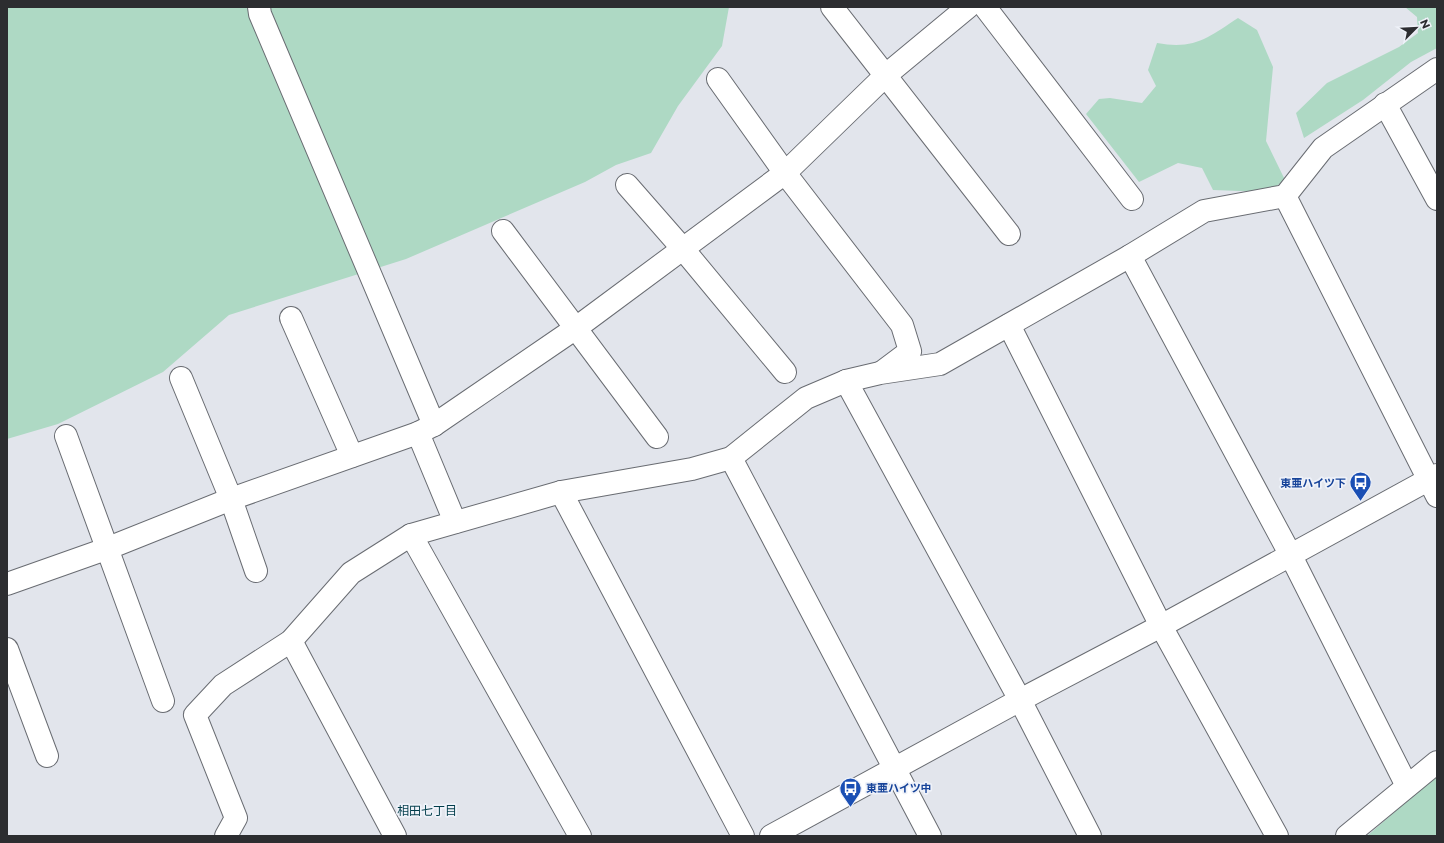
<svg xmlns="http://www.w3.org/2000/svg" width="1444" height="843" viewBox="0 0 1444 843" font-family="Montserrat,'Noto Sans JP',sans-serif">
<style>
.green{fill:#aed9c4}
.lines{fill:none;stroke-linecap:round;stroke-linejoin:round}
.minor-casing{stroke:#696c72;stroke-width:24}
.minor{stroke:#fff;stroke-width:22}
.labels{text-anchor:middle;stroke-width:3.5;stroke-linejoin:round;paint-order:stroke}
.transit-label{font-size:11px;font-weight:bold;fill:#164399;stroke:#eff2f9;text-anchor:end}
.neighbourhood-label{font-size:12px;fill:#003c4a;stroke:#eff2f9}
</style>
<rect width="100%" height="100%" fill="#e2e5ec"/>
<g class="green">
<path d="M7 7H729L722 46 678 106 651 153 616 165 585 182 406 259 229 315 163 372 58 424 7 439Z"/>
<path d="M1405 7H1437V48L1411 62 1363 100 1304 138 1296 113 1327 83 1399 47 1418 33 1417 17Z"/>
<path d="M1238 18 1257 30 1273 67 1266 141 1285 180 1268 192 1213 190 1202 168 1178 163 1139 182 1086 114 1099 99 1110 98 1142 103 1156 86 1148 70 1157 43C1195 50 1209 37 1238 18Z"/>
<path d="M1437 775V836H1367Z"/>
</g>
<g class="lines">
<defs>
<g id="minor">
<path d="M259 7 260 14 434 425"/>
<path d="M832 7 1009 234"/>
<path d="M985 7 1132 199"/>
<path d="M718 79 785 173 902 325 910 351 882 372"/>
<path d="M1385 104 1437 199"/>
<path d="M627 185 683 249 785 372"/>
<path d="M1285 196 1437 496"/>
<path d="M503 231 657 437"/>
<path d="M1130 256 1290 554 1407 786"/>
<path d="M291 318 352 456"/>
<path d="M1009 325 1161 626 1277 836"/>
<path d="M181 378 231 499 256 571"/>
<path d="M846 381 1020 700 1090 836"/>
<path d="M418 433 455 522"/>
<path d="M66 436 163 701"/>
<path d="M731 458 930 836"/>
<path d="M561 492 743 836"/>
<path d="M411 535 580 836"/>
<path d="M7 584 106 549 231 499 418 433 434 425 576 328 785 173 886 75 968 7"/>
<path d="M291 641 395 836"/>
<path d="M7 649 47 756"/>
<path d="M226 836 236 818 195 715 223 685 291 641 351 573 411 535 561 492 692 469 731 458 806 398 846 381 880 373 940 364 1130 256 1204 211 1285 196 1323 148 1437 69"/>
<path d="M771 836 1020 700 1161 626 1437 475"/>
<path d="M1347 836 1437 762"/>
</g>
</defs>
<use href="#minor" class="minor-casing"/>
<use href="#minor" class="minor"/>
</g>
<defs>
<symbol id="bus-pin" viewBox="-11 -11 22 30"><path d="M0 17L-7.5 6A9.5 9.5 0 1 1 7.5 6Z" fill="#1a4fb4" stroke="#eff2f9"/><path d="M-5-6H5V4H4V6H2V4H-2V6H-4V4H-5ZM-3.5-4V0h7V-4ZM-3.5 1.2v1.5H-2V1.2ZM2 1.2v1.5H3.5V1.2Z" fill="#fff"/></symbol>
</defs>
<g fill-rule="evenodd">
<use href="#bus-pin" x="1348" y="470" width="25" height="34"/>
<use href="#bus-pin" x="838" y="776" width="25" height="34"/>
</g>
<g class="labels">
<g class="transit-label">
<text x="1346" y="487">東亜ハイツ下</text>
<text x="866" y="792" text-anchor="start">東亜ハイツ中</text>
</g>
<g class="neighbourhood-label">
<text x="427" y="815">相田七丁目</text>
</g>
</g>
<rect width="1444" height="843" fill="none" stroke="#2c2d30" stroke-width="16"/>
<g transform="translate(1416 28) rotate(66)" stroke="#eff2f9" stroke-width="3" paint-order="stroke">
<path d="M0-3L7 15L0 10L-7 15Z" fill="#2c2d30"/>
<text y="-6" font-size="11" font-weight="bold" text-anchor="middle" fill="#2c2d30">N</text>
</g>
</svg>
